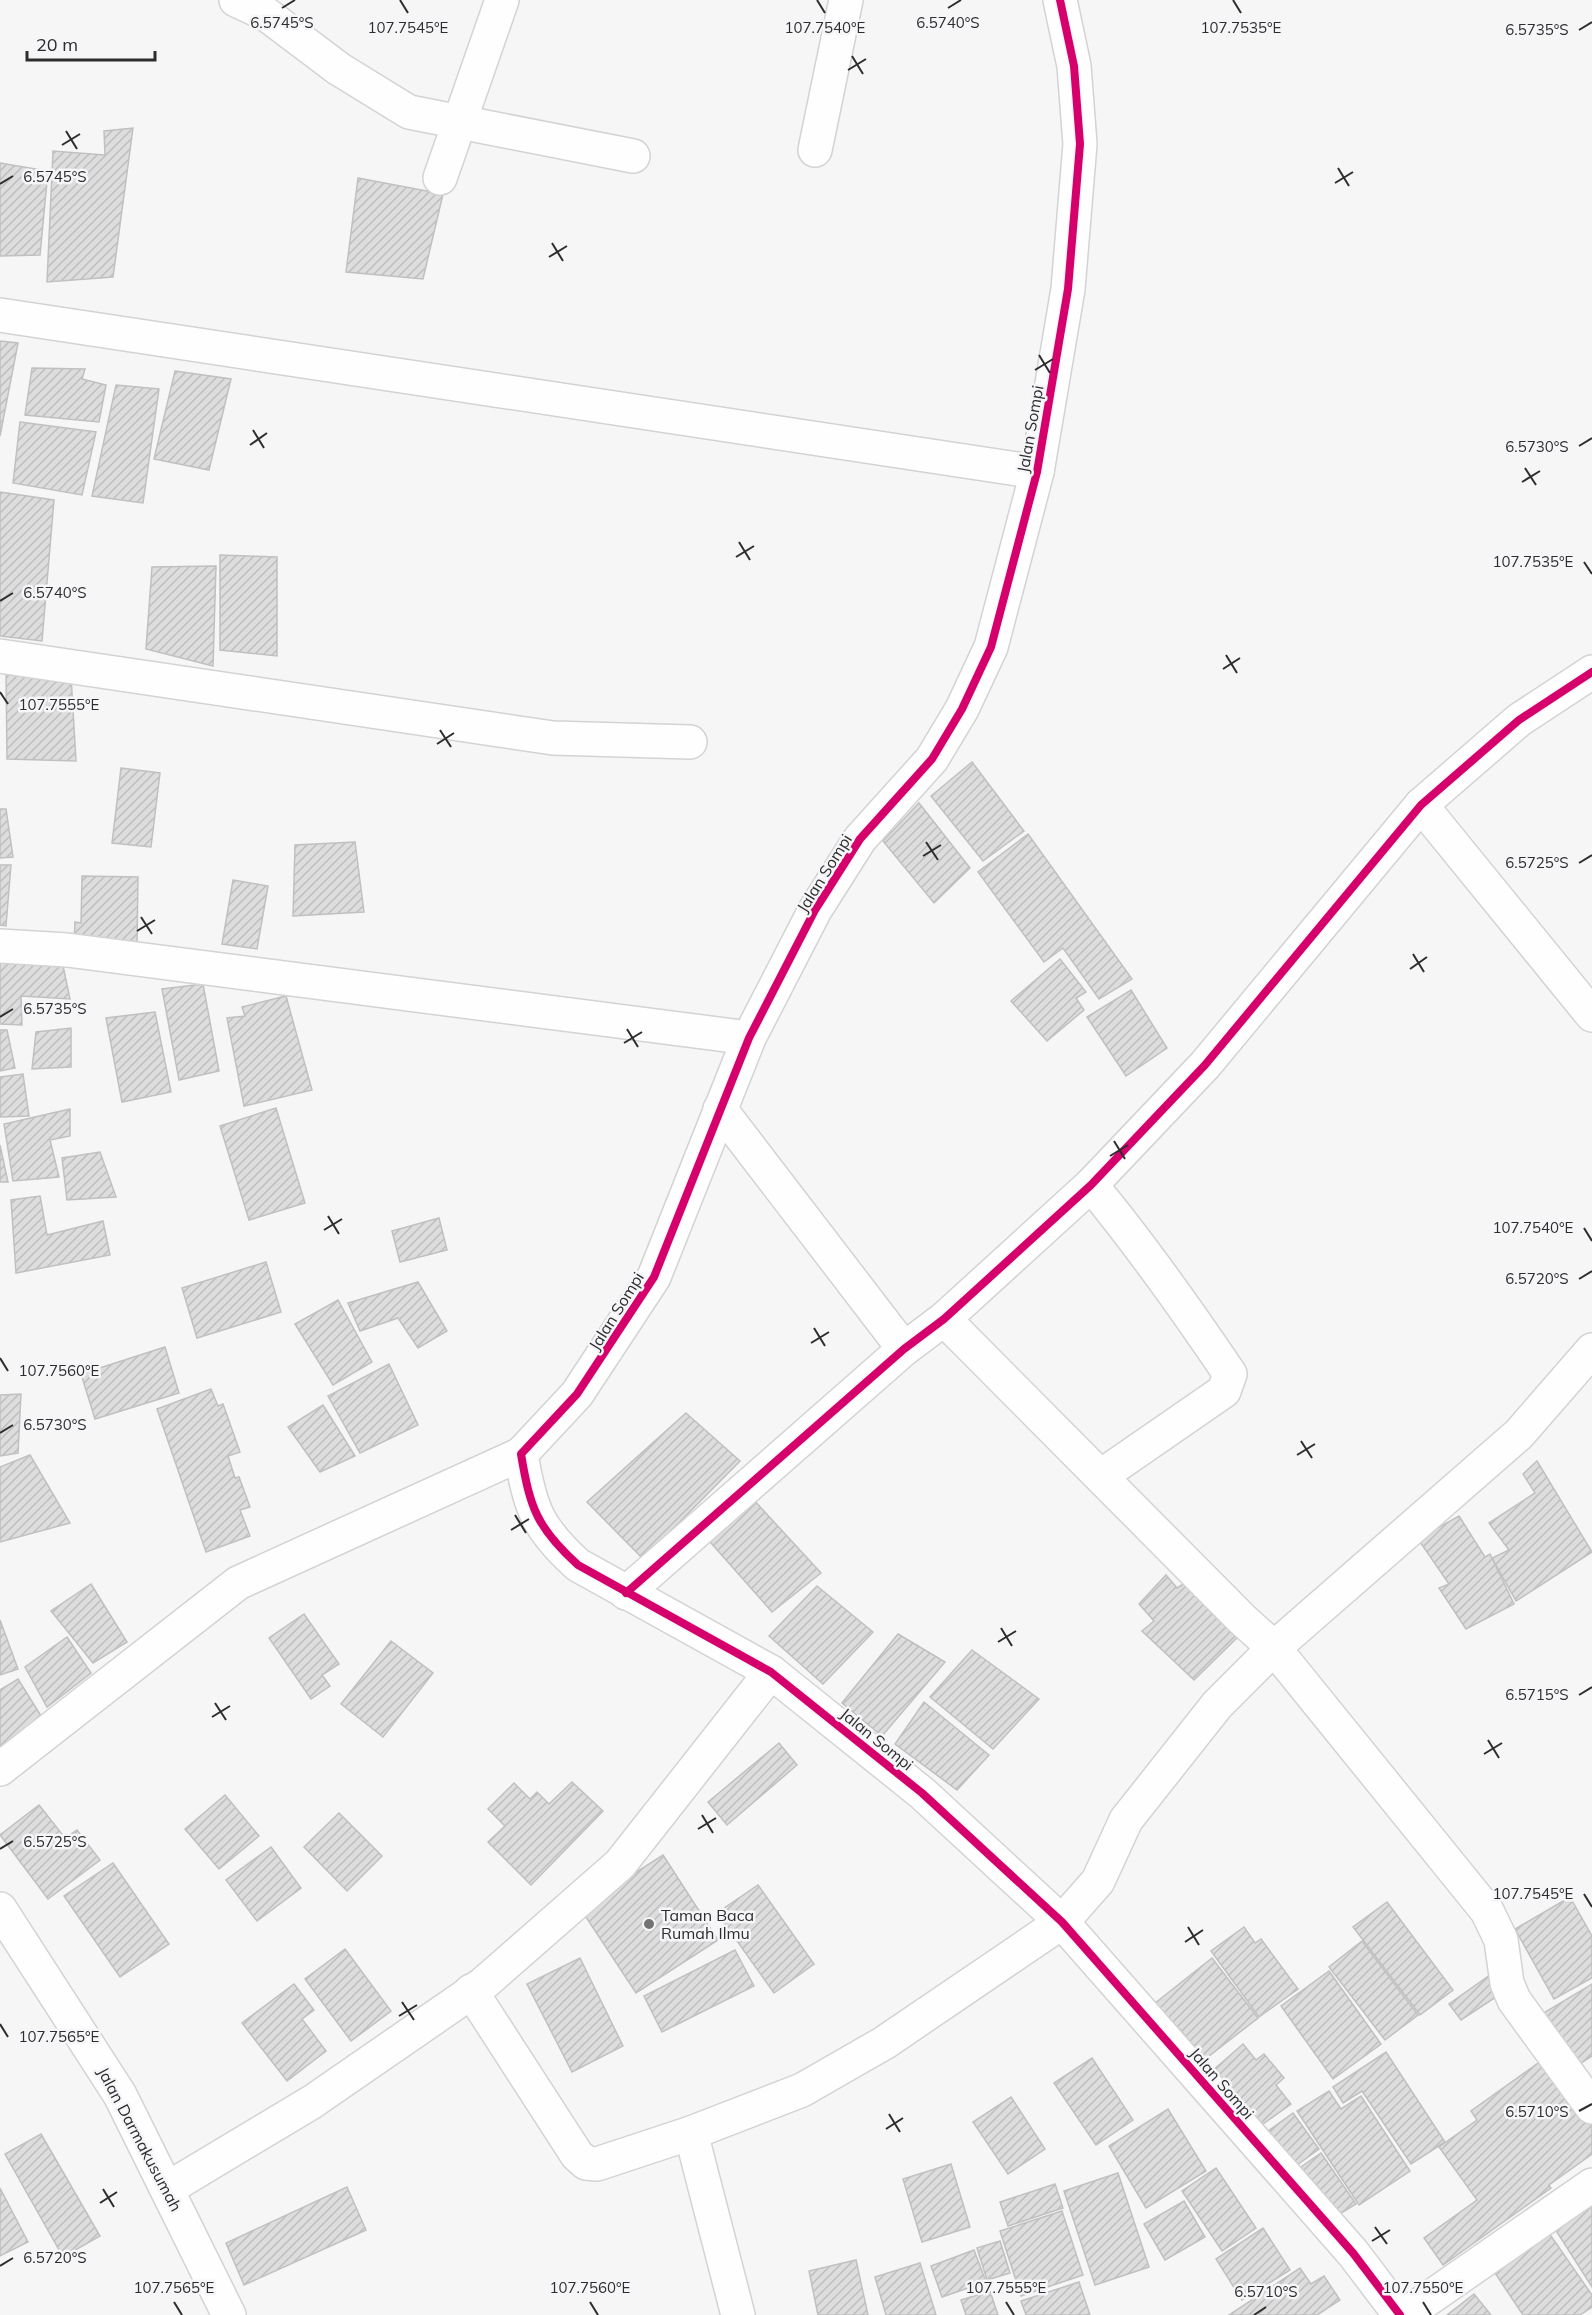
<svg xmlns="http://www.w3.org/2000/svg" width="1592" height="2315" viewBox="0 0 1592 2315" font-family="Mulish,sans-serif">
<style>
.building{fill:url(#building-hatch);stroke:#c1c0c1;stroke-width:1.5}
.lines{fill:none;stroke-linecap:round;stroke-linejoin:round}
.minor-casing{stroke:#d3d3d4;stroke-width:36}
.tertiary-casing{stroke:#d3d3d4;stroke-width:36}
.minor{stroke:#fefefe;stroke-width:33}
.tertiary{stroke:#fefefe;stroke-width:33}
.cycleway-casing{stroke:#f6f5f8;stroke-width:11}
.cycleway{stroke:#d6006c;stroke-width:8}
.ticks{fill:none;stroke:#2d2c2e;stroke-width:2}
.poi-dot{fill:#737374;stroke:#f6f5f8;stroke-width:2}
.labels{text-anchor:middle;stroke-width:5;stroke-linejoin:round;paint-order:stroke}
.street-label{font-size:16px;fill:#2d2c2e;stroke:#f6f5f8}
.poi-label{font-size:16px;fill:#2d2c2e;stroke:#f6f5f8;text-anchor:start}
.ticks-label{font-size:15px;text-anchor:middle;fill:#2d2c2e;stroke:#f6f5f8;stroke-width:5;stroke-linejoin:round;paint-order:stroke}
</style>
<defs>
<pattern id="building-hatch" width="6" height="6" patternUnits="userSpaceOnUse" patternTransform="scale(1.5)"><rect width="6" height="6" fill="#ddddde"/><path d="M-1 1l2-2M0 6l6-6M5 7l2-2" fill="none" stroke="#bebebf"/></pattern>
</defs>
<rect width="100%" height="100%" fill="#f6f6f7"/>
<g class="building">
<path d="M133 128 113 277 47 282 53 151 105 155 104 131Z"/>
<path d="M0 163 48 171 40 255 0 256Z"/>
<path d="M358 178 443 194 423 279 346 272Z"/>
<path d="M0 341 18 343 0 436Z"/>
<path d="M32 368 85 369 82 379 106 385 99 422 25 415Z"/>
<path d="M175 371 231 379 209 470 154 459Z"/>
<path d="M116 385 159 389 143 503 92 496Z"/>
<path d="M20 422 96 432 82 495 13 483Z"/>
<path d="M0 492 54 500 42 641 0 636Z"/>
<path d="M220 555 277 557V656L220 650Z"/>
<path d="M216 566 213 666 146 649 152 567Z"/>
<path d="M6 672 71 676 76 761 7 759Z"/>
<path d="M972 762 1024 831 983 861 931 796Z"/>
<path d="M121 768 160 773 151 847 112 843Z"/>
<path d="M919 803 970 868 934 903 883 841Z"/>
<path d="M0 809H6L13 857 0 858Z"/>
<path d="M1028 834 1132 979 1099 999 1063 948 1044 962 978 872Z"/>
<path d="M355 842 364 912 293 916 295 845Z"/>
<path d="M0 865H11L6 926 0 925Z"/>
<path d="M82 876 138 877 137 945 74 944 75 922 81 923Z"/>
<path d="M233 880 268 886 257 949 222 944Z"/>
<path d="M0 958 62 961 70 999 21 996 22 1025 0 1024Z"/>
<path d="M1060 959 1086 992 1076 998 1084 1010 1047 1041 1011 1001Z"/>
<path d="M203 984 219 1071 179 1080 162 989Z"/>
<path d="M1131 990 1167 1048 1126 1076 1087 1017Z"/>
<path d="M286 996 312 1090 244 1106 227 1018 245 1016 242 1007Z"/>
<path d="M155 1012 171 1092 122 1102 106 1018Z"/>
<path d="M71 1028V1067L32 1069 36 1032Z"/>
<path d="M0 1030H7L15 1068 0 1071Z"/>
<path d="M23 1074 29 1116 0 1117V1077Z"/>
<path d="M276 1108 305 1203 249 1220 220 1126Z"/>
<path d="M70 1109V1136L50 1140 59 1177 13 1181 4 1124Z"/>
<path d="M0 1145 8 1182H0Z"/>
<path d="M100 1152 116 1197 67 1200 62 1158Z"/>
<path d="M40 1196 47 1235 103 1221 110 1255 16 1273 11 1200Z"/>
<path d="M439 1218 447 1250 400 1262 392 1231Z"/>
<path d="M266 1262 281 1312 197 1338 182 1288Z"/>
<path d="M418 1282 447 1331 418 1348 398 1318 360 1331 348 1303Z"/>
<path d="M338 1300 372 1362 333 1385 295 1324Z"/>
<path d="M165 1347 179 1393 95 1419 81 1374Z"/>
<path d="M389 1364 418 1425 360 1453 328 1396Z"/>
<path d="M211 1389 218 1406 223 1404 240 1452 228 1456 235 1478 239 1477 250 1507 240 1510 250 1536 206 1552 157 1409Z"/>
<path d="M21 1394 18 1453 0 1456V1395Z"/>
<path d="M323 1405 355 1456 320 1472 288 1427Z"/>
<path d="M686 1413 740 1461 643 1559 587 1502Z"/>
<path d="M30 1455 70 1523 0 1542V1467Z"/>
<path d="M1537 1461 1592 1552 1516 1601 1492 1558 1509 1550 1489 1523 1535 1493 1523 1474Z"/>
<path d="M751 1497 821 1573 772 1612 704 1535Z"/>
<path d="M1459 1516 1485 1557 1490 1554 1514 1604 1466 1629 1439 1588 1449 1584 1418 1539Z"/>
<path d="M1166 1575 1177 1588 1190 1580 1243 1632 1194 1680 1142 1631 1154 1621 1139 1604Z"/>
<path d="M91 1584 127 1642 93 1663 51 1611Z"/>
<path d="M817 1586 873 1632 823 1684 769 1636Z"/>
<path d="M304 1614 339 1664 322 1675 330 1686 311 1699 269 1638Z"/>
<path d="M0 1620 18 1669 0 1675Z"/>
<path d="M898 1634 945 1662 882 1736 842 1703Z"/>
<path d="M67 1637 91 1673 47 1707 25 1667Z"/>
<path d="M391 1641 433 1673 383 1737 341 1704Z"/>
<path d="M972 1650 1039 1699 993 1749 930 1697Z"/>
<path d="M18 1679 43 1719 0 1747V1690Z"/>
<path d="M924 1702 989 1755 957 1790 895 1744Z"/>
<path d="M779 1743 797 1765 727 1825 708 1802Z"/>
<path d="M572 1782 603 1811 531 1885 488 1842 505 1826 488 1809 514 1783 530 1799 537 1792 549 1804Z"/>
<path d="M225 1795 259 1836 219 1869 185 1829Z"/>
<path d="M39 1805 65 1838 77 1830 100 1860 48 1899 0 1835Z"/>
<path d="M339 1813 382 1856 347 1891 304 1847Z"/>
<path d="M271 1847 301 1888 257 1921 226 1880Z"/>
<path d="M663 1855 718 1940 636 1993 580 1908Z"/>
<path d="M113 1863 169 1944 120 1977 64 1896Z"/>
<path d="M758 1885 814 1964 774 1993 717 1913Z"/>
<path d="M1570 1897 1592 1936V1978L1554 1999 1515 1929Z"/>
<path d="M1387 1902 1453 1990 1420 2015 1353 1927Z"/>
<path d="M1244 1927 1255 1943 1261 1939 1298 1989 1259 2017 1211 1951Z"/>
<path d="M1362 1941 1418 2015 1385 2040 1329 1967Z"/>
<path d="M345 1949 391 2011 351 2041 305 1979Z"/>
<path d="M735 1950 754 1986 662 2032 644 1996Z"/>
<path d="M580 1958 623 2046 572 2072 527 1984Z"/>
<path d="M1212 1958 1258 2018 1204 2060 1180 2029 1167 2039 1145 2011Z"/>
<path d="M1329 1971 1381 2044 1333 2079 1281 2006Z"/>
<path d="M1490 1975 1502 1993 1461 2020 1449 2004Z"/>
<path d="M294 1984 314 2010 302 2019 326 2051 287 2081 242 2023Z"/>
<path d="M1592 1984V2056L1570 2070 1537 2017Z"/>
<path d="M1243 2044 1256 2060 1264 2054 1284 2078 1276 2085 1291 2104 1256 2129 1211 2072Z"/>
<path d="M1386 2052 1445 2142 1411 2164 1362 2091 1343 2103 1333 2087Z"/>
<path d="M1548 2056 1592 2118V2154L1549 2185 1551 2188 1443 2265 1424 2238 1477 2200 1439 2147 1477 2120 1471 2111Z"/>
<path d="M1092 2058 1133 2120 1096 2145 1054 2083Z"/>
<path d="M1329 2091 1341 2109 1361 2096 1410 2171 1359 2205 1297 2111Z"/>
<path d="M1011 2097 1045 2149 1008 2174 973 2122Z"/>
<path d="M1168 2109 1206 2171 1146 2208 1109 2146Z"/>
<path d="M1293 2113 1319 2149 1286 2173 1260 2137Z"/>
<path d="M41 2134 100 2236 63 2257 5 2154Z"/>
<path d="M1321 2153 1356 2204 1328 2221 1291 2174Z"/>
<path d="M951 2164 970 2227 922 2242 903 2179Z"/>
<path d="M1216 2168 1256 2228 1222 2251 1182 2191Z"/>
<path d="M1118 2173 1149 2267 1095 2285 1064 2191Z"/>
<path d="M1055 2184 1063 2208 1008 2226 1000 2202Z"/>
<path d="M347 2187 366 2230 244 2285 226 2243Z"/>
<path d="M0 2188 28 2242 0 2256Z"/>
<path d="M1592 2189V2287L1548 2218Z"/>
<path d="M1184 2201 1205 2237 1165 2260 1144 2224Z"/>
<path d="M1062 2211 1083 2275 1021 2296 1000 2231Z"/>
<path d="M1544 2226 1592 2295V2307L1580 2315H1523L1489 2264Z"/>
<path d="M1263 2228 1290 2270 1242 2300 1216 2259Z"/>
<path d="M1000 2241 1010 2273 987 2280 977 2248Z"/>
<path d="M974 2250 986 2282 942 2297 931 2266Z"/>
<path d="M856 2260 868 2315H818L809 2271Z"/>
<path d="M920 2263 936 2315H886L875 2277Z"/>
<path d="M1300 2268 1311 2284 1324 2276 1340 2300 1317 2315H1229Z"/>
<path d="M1079 2282 1090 2315H1026L1021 2301Z"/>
<path d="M990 2291 998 2315H966L961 2300Z"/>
<path d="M1474 2294 1491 2315H1447Z"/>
</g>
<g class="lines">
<defs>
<g id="minor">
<path d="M236 0 266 14 339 69 409 112 633 156"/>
<path d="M815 150 846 0"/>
<path d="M440 178 502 0"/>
<path d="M0 315 1037 472"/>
<path d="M0 656 553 738 690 742"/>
<path d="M1421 805 1592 1015"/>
<path d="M0 946 67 950 749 1038"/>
<path d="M720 1109 904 1349"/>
<path d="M1091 1185C1141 1245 1186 1309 1230 1374L1224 1391 1101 1476"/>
<path d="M1592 1350 1519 1434 1274 1648 1487 1911 1501 1940 1507 1983 1514 2000 1592 2107"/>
<path d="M626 1593 904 1349 944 1319 1091 1185 1205 1065 1421 805 1519 720 1592 672"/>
<path d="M0 1769 238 1583 521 1454"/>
<path d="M0 1909 120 2095 229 2315"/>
<path d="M471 1991 577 2155 586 2163 597 2164 691 2133 738 2315"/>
<path d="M691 2133 802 2090 884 2043 1062 1922 1098 1881 1126 1820 1217 1705 1274 1648 1242 1619 944 1319"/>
<path d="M167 2189 312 2102 483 1984 620 1864 771 1672"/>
<path d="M1405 2315 1592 2185"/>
</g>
<path id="tertiary" d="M1060 0 1074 66 1080 144 1068 289 1037 472 991 647 962 709 932 759 860 839 815 910 749 1038 654 1277 577 1394 521 1454C530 1508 537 1528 578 1565L771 1672 922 1793 1062 1922 1353 2253 1400 2315"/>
</defs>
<use href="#minor" class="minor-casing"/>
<use href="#tertiary" class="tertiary-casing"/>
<use href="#minor" class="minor"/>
<use href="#tertiary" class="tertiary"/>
<defs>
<g id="cycleway">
<path d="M1060 0 1074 66 1080 144 1068 289 1037 472 991 647 962 709 932 759 860 839 815 910 749 1038 654 1277 577 1394 521 1454C530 1508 537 1528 578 1565L771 1672 922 1793 1062 1922 1353 2253 1400 2315"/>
<path d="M626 1593 904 1349 944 1319 1091 1185 1205 1065 1421 805 1519 720 1592 672"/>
</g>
</defs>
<use href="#cycleway" class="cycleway-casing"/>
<use href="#cycleway" class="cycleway"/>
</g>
<path class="ticks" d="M400 0 408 13M817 0 825 13M1233 0 1241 13M282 8 295 0M948 8 961 0M1579 30 1592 22M852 56 863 74M848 70 866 59M66 131 77 149M62 145 80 134M1338 168 1349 186M1335 183 1353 172M0 184 13 176M552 243 563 261M549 257 567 246M1039 355 1050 373M1035 370 1053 359M253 430 264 448M250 445 267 433M1579 446 1592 438M1525 468 1536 485M1522 482 1540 471M739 542 750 560M736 557 754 546M1584 562 1592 574M0 601 13 593M1226 655 1237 673M1223 669 1240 658M0 692 8 704M440 730 451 747M437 744 454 733M926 842 938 860M923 856 941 845M1579 863 1592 855M141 917 152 934M137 931 155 920M1413 954 1424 972M1410 969 1427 957M0 1017 13 1009M627 1029 638 1047M624 1043 642 1032M1114 1141 1125 1159M1110 1156 1128 1145M328 1216 339 1234M1584 1228 1592 1241M324 1230 342 1219M1579 1279 1592 1271M814 1328 825 1346M811 1343 829 1332M0 1358 8 1371M0 1433 13 1425M1301 1441 1312 1458M1297 1455 1315 1444M515 1515 526 1533M511 1530 529 1519M1001 1628 1012 1646M998 1642 1016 1631M1579 1695 1592 1687M215 1703 226 1720M212 1717 230 1706M1488 1740 1499 1758M1484 1754 1502 1743M702 1815 713 1833M698 1829 716 1818M0 1849 13 1841M1584 1894 1592 1907M1188 1927 1199 1945M1185 1942 1203 1930M402 2002 414 2020M399 2016 417 2005M0 2024 8 2037M1579 2111 1592 2104M889 2114 900 2132M886 2129 903 2118M103 2189 114 2207M100 2203 117 2192M1375 2227 1387 2244M1372 2241 1390 2230M0 2266 13 2258M174 2302 182 2315M590 2302 598 2315M1006 2302 1014 2315M1423 2302 1431 2315M1254 2315 1266 2307"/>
<circle class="poi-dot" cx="649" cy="1924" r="6"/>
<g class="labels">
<g class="street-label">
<text transform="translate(1030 429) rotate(-80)" y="6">Jalan Sompi</text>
<text transform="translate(824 873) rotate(-58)" y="6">Jalan Sompi</text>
<text transform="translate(616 1311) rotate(-58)" y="6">Jalan Sompi</text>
<text transform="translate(877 1739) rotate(39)" y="6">Jalan Sompi</text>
<text transform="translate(1222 2083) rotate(49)" y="6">Jalan Sompi</text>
<text transform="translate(140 2139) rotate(62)" y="6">Jalan Darmakusumah</text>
</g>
<g class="poi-label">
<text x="661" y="1921">Taman Baca<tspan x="661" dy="18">Rumah Ilmu</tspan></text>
</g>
</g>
<g class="ticks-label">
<text x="948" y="28">6.5740°S</text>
<text x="282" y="28">6.5745°S</text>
<text x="408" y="33">107.7545°E</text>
<text x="825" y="33">107.7540°E</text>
<text x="1241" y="33">107.7535°E</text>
<text x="1537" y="35">6.5735°S</text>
<text x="55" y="182">6.5745°S</text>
<text x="1537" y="452">6.5730°S</text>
<text x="1533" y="567">107.7535°E</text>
<text x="55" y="598">6.5740°S</text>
<text x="59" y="710">107.7555°E</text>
<text x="1537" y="868">6.5725°S</text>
<text x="55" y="1014">6.5735°S</text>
<text x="1533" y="1233">107.7540°E</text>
<text x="1537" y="1284">6.5720°S</text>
<text x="59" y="1376">107.7560°E</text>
<text x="55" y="1430">6.5730°S</text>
<text x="1537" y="1700">6.5715°S</text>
<text x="55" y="1847">6.5725°S</text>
<text x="1533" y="1899">107.7545°E</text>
<text x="59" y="2042">107.7565°E</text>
<text x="1537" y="2117">6.5710°S</text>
<text x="55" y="2263">6.5720°S</text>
<text x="174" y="2293">107.7565°E</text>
<text x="590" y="2293">107.7560°E</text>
<text x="1006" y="2293">107.7555°E</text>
<text x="1423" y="2293">107.7550°E</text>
<text x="1266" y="2297">6.5710°S</text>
</g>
<path d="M27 51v9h128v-9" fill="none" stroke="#2d2c2e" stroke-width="3"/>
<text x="36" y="51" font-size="18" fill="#2d2c2e" stroke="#f6f5f8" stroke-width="4.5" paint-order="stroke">20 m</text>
</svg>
